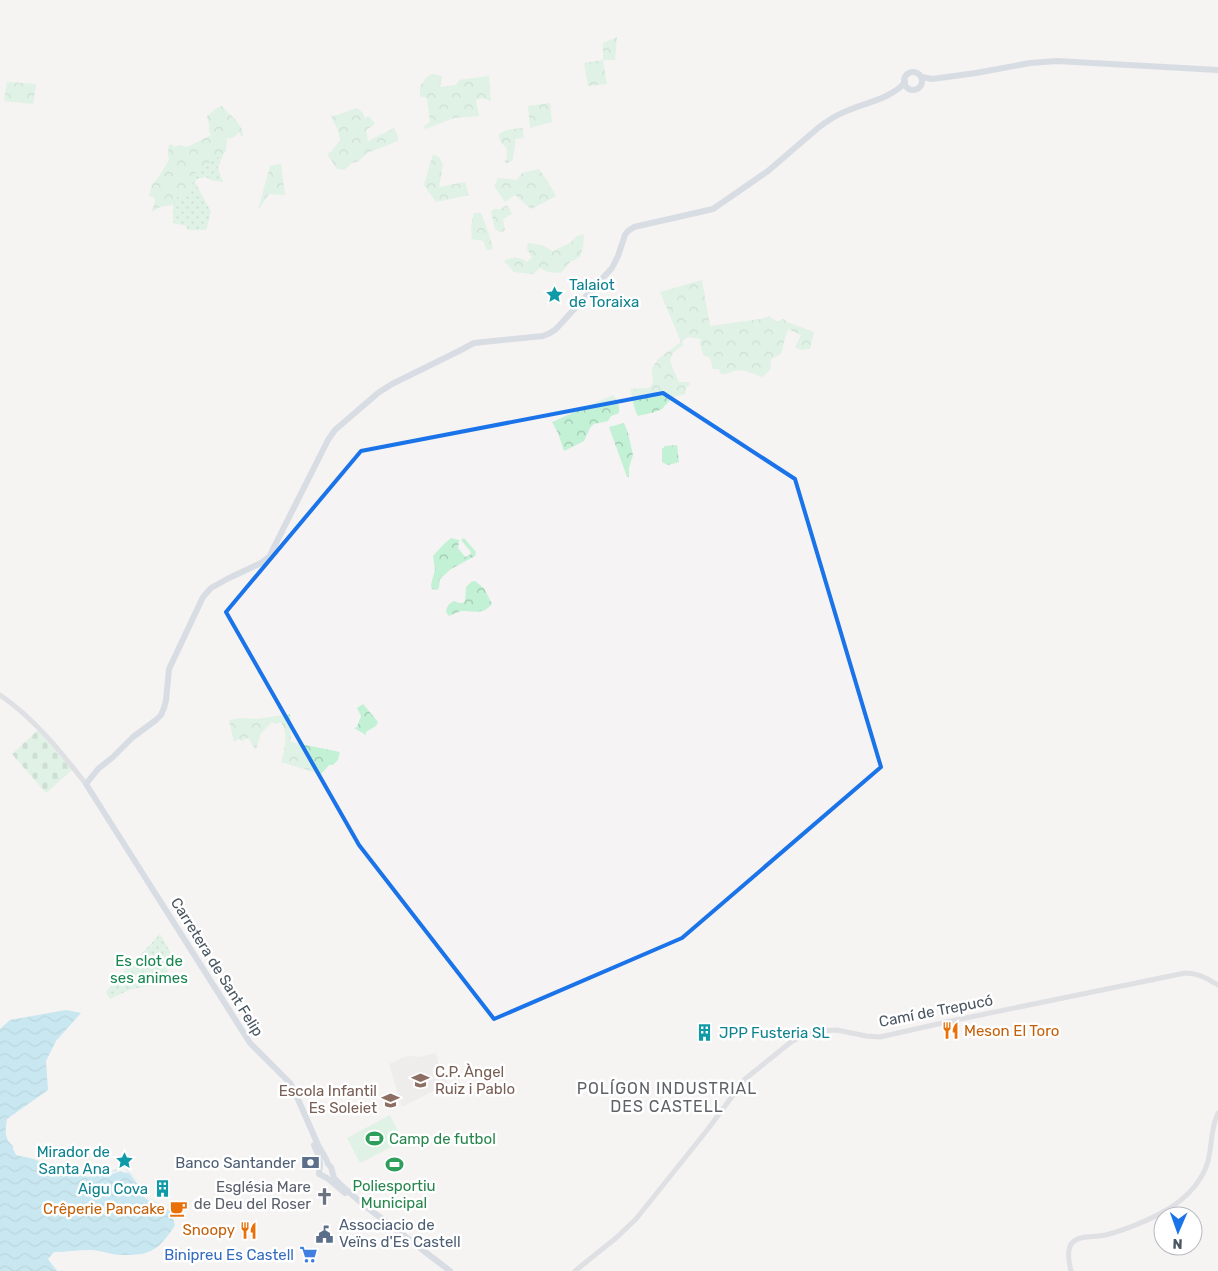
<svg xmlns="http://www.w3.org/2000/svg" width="1218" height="1271" viewBox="0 0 1218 1271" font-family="Rubik,sans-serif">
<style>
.education{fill:#e6e4e5}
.grass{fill:url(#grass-dots)}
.forest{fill:url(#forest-crowns)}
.cemetery{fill:url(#cemetery-stones)}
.garden{fill:#c3f1d5}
.water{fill:url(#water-waves)}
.pier{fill:#f5f3f3}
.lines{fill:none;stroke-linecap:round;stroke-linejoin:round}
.minor{stroke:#c1cad2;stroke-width:5}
.major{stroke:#b3c2d1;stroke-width:6}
.marked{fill:none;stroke:#1a73e8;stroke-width:4;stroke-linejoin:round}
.labels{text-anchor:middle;stroke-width:5;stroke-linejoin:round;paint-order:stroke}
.culture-label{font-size:15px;fill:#0d838f;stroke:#fff;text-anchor:start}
.park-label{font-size:15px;fill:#17864f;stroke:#fff}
.street-label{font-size:15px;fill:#4a5661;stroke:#fff}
.food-label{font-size:15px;fill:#c56008;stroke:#fff;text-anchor:end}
.education-label{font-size:15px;fill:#785e54;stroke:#fff;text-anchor:start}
.leisure-label{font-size:15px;fill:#27864d;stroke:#fff;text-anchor:start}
.service-label{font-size:15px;fill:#4e5e75;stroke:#fff;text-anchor:end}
.worship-label{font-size:15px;fill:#5b616d;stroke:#fff;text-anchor:end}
.shop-label{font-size:15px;fill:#366cbe;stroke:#fff;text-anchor:end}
.neighbourhood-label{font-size:16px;letter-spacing:1px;fill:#5f6368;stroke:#fff}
</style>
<defs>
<pattern id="grass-dots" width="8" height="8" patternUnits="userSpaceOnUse" patternTransform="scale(1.25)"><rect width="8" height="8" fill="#c3f1d5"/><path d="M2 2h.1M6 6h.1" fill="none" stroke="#a0c6b0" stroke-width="1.8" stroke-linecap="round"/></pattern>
<pattern id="forest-crowns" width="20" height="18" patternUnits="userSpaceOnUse" patternTransform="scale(1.25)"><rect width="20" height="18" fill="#c3f1d5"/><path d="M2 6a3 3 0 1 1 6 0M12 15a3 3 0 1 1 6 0" fill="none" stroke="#a0c6b0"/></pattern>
<pattern id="cemetery-stones" width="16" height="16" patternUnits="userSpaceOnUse" patternTransform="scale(1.25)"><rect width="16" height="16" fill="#c3f1d5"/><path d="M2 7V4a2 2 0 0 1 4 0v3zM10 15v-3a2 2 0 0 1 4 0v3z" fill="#a0c6b0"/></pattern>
<pattern id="water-waves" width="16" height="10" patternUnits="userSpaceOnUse" patternTransform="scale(1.25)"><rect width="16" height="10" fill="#90daee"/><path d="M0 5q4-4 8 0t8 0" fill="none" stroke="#78b4c4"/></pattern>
</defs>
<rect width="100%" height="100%" fill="#f5f3f3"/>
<path class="education" d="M436 1053 439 1065 448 1083 444 1087 443 1089 439 1088 402 1107 389 1064 404 1057 409 1056 419 1057Z"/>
<g class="grass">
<path d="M224 152 218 168 223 182 211 180 206 177 197 179 195 182 211 212 206 230H188L186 226 173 223V199C185 194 194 187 194 174Z"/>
<path d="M160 934 175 960 165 966 172 980 129 990 110 999 106 992 113 983 123 975 126 966 137 959Z"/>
</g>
<g class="forest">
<path d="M617 37 615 60H603L607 84 588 86 584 63 603 60V43Z"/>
<path d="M432 74 442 76 440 87 456 85 459 80 489 76 491 101 482 98 476 100 479 116 454 118 425 129 424 126 430 122 427 98 420 96V86L427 77Z"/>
<path d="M7 82 36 84 33 104 4 101Z"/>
<path d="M550 103 552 122 530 128 528 106Z"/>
<path d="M222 106C229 115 243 123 243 136H241L239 132C235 136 232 139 227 138L226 151 194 174C194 187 185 194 173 199L172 205 160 207 152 212 155 202 154 197 149 196 152 184 158 178 169 160 168 153 169 145 171 144 174 147 180 145 187 147 211 135 209 131V124L207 116 217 108Z"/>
<path d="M357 108 363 113 365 118 369 116 375 124 366 130 368 141 394 128 398 137V141L367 153 359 161 352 163 344 170 337 169 327 154 332 151 340 140 337 128 331 117Z"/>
<path d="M522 128 524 138 515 139C516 148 513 152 513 160L506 164 505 161 507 158V149L500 141 499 134 507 130Z"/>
<path d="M433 154 440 158 443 165 439 187 465 182 469 195 436 202 424 185Z"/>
<path d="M281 164 285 195 269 194 258 210 270 166Z"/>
<path d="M539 169 547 180 556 196 531 209 515 195 505 202 494 186 498 178 517 180 522 173Z"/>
<path d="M507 205 512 214 503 219 505 230 501 233 495 229 491 212 494 209H501Z"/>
<path d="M474 213H481L489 234 493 249 487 250 483 241 472 239 471 226Z"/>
<path d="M584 234 583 247 580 257 570 262 561 273 548 272 540 268 533 274 514 272 504 261C512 257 519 256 527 262L532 257 527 249 528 243 542 245 553 251 570 243 577 236Z"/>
<path d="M702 280 710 326 761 319 769 316 777 322 783 319 787 322 814 332 810 349 801 350 795 347 801 335 788 329 785 338 781 354 771 359 770 370 762 377C754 374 742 368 733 371 729 373 726 374 721 374L719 369H713L710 358 703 355 700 343 701 339 688 337 681 342 684 344 673 353 670 360 673 369 679 382H689L690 384 686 388 685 394C681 396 678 395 674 397 669 400 666 405 662 409 655 413 645 414 638 416 633 407 633 398 630 389L649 388 653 384C653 380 652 375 652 371 654 358 672 350 681 342L660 292Z"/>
<path d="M613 395C617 400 620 406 619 413L611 416 608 421 594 424 590 428 584 441 564 451 558 433 552 422Z"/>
<path d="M624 423 628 433 633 455 629 468V477H627L609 427Z"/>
<path d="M677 445 679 462 668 465 662 462V449L665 446Z"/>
<path d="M451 538 459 540 458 548 465 557 470 555 471 552 461 540 464 538 476 552 475 556 451 569 440 579 439 588 437 590 432 589 431 585 435 569 433 556 444 544Z"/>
<path d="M475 581 484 588 492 604C482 616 474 610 461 611 457 612 453 614 449 616L446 612C447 606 448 604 454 601L459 603H463L465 601 466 587 471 582Z"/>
<path d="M363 704 378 722 376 726 366 732V735L354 728 357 727 361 716 357 708Z"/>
<path d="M290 714 291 742 340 752 338 760 333 765H329L321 774 281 762C285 749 289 735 281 722L276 724 272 722 261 733 256 750 252 745 250 740 247 738 242 741 239 739 234 742 229 720 241 718 257 719Z"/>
</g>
<path class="cemetery" d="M38 730 72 770 46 793 12 754Z"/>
<path class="garden" d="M390 1115 403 1141 360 1163 347 1138Z"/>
<path class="water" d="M66 1010 81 1013 56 1041 46 1061 48 1090 7 1119C5 1130 4 1139 13 1146V1149L16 1155C28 1158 41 1159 50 1168L55 1167 63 1170 88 1175 98 1172 109 1173 117 1169H126L138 1181 147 1196 170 1211 175 1225 174 1227C160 1247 153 1255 127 1255 122 1255 117 1255 112 1254 104 1252 97 1250 89 1250 78 1250 66 1252 54 1252L48 1259 57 1271H0V1029L10 1020Z"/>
<path class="pier" d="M46 1164 50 1168 55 1167 63 1170 88 1175 98 1172 109 1173 124 1168 138 1181 147 1196 165 1209H162L145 1198 136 1182 129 1173 122 1172 121 1171 109 1175 98 1174 88 1177 55 1169 49 1170 45 1166Z"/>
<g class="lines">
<g class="minor">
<path d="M0 695C34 718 61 752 86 784"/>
<path d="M575 1271 616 1238 636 1219 708 1129 745 1079 791 1042 802 1036 819 1031 837 1030 866 1036 880 1037 951 1021 1185 973C1199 973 1206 978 1218 985"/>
<path d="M1071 1271C1069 1263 1066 1248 1073 1242 1079 1236 1091 1237 1099 1236 1116 1234 1147 1221 1163 1212 1187 1199 1207 1178 1210 1151 1212 1138 1212 1125 1218 1113"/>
</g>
<g class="major">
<circle cx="913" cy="81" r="9"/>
<path d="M922 77 932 79 976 73 1030 63 1057 61 1218 70"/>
<path d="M314 1145C316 1151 321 1159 320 1166 320 1169 319 1171 319 1174L327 1178 345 1193"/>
<path d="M364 1205 450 1271"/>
<path d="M366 1207 342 1186 334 1178 331 1167 328 1164 326 1159 318 1145 294 1090 290 1083 250 1043 86 784 98 769 113 757 133 737 156 720 161 715 164 708 166 700 169 669 203 597 211 588 229 578 261 563 269 557 328 440 335 430 378 393 392 384 459 351 474 343 543 336 550 333 556 329 612 268 618 256 625 235 628 231 634 227 713 209 768 171 818 128C827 121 838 114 849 110 866 103 894 97 905 82"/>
</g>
</g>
<path d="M0 0H1218V1271H0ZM663 393 795 479 881 767 682 938 494 1019 359 845 226 612 361 451Z" fill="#f5f3f3" fill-opacity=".55" fill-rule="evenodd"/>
<path class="marked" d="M663 393 795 479 881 767 682 938 494 1019 359 845 226 612 361 451Z"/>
<defs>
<symbol id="sight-bare" viewBox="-9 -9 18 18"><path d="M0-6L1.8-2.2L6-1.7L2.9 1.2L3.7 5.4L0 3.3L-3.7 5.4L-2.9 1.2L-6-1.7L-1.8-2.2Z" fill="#0f9aa8" stroke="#fff" stroke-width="2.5" paint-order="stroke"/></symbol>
<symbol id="restaurant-bare" viewBox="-9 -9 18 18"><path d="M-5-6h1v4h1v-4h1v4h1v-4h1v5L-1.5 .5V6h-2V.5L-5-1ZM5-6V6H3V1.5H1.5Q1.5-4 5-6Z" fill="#e8710a" stroke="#fff" stroke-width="2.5" paint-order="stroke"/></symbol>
<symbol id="building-bare" viewBox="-9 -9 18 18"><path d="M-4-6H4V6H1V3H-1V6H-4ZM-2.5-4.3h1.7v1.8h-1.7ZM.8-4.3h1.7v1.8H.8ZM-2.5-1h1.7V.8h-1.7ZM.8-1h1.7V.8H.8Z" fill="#0f9aa8" stroke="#fff" stroke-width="2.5" paint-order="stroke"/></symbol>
<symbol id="school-bare" viewBox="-9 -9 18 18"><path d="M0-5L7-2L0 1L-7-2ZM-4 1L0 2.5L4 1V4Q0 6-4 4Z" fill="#8d6e63" stroke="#fff" stroke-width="2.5" paint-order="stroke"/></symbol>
<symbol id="stadium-bare" viewBox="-9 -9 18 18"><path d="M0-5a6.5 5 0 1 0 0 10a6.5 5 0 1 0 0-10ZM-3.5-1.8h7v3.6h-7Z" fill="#2e9e5b" stroke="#fff" stroke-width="2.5" paint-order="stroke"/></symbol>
<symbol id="bank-bare" viewBox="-9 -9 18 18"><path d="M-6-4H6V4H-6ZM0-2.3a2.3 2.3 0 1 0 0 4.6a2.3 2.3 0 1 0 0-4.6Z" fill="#5c6f8a" stroke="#fff" stroke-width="2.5" paint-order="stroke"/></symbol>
<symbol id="church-bare" viewBox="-9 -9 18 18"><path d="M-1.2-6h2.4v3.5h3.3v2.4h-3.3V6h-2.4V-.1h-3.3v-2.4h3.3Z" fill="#6b7280" stroke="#fff" stroke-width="2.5" paint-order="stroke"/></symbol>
<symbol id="cafe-bare" viewBox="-9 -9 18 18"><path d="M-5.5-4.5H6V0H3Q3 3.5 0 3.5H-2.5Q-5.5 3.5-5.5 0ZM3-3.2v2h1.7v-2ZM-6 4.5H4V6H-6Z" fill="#e8710a" stroke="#fff" stroke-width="2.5" paint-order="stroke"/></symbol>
<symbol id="civic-bare" viewBox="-9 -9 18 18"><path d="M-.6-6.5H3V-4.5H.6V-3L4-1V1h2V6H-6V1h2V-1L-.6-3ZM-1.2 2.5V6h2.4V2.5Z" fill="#5c6f8a" stroke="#fff" stroke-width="2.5" paint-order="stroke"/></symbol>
<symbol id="supermarket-bare" viewBox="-9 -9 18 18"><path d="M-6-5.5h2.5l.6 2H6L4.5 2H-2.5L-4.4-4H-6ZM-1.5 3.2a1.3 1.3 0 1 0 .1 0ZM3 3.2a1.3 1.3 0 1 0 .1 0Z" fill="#3f7fe0" stroke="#fff" stroke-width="2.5" paint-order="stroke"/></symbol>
</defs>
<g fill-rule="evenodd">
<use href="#sight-bare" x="542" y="282" width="25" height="25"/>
<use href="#restaurant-bare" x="938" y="1018" width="25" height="25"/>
<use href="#building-bare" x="692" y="1020" width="25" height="25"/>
<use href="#school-bare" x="408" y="1068" width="25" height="25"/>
<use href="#school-bare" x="378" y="1088" width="25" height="25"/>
<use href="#stadium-bare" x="362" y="1126" width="25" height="25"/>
<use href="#sight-bare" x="112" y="1148" width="25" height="25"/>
<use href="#bank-bare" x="298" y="1150" width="25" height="25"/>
<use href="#stadium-bare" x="382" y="1152" width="25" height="25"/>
<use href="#building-bare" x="150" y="1176" width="25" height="25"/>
<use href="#church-bare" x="312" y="1184" width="25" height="25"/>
<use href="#cafe-bare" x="166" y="1196" width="25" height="25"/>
<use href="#restaurant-bare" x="236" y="1218" width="25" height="25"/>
<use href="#civic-bare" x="312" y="1222" width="25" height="25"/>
<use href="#supermarket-bare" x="296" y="1242" width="25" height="25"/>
</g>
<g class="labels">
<g class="culture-label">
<text x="569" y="290">Talaiot<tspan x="569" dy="17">de Toraixa</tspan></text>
<text x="719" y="1038">JPP Fusteria SL</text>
<text x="110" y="1157" text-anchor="end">Mirador de<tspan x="110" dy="17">Santa Ana</tspan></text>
<text x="148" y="1194" text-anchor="end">Aigu Cova</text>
</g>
<g class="park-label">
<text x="149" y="966">Es clot de<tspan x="149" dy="17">ses animes</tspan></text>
</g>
<g class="street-label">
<text transform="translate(217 967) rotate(58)" y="5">Carretera de Sant Felip</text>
<text transform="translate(936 1011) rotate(-11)" y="5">Camí de Trepucó</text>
</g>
<g class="food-label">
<text x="964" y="1036" text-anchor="start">Meson El Toro</text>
<text x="165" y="1214">Crêperie Pancake</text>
<text x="235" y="1235">Snoopy</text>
</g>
<g class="education-label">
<text x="435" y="1077">C.P. Àngel<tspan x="435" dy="17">Ruiz i Pablo</tspan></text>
<text x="377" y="1096" text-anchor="end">Escola Infantil<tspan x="377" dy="17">Es Soleiet</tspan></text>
</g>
<g class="leisure-label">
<text x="389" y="1144">Camp de futbol</text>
<text x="394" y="1191" text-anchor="middle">Poliesportiu<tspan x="394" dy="17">Municipal</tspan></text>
</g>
<g class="service-label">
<text x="296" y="1168">Banco Santander</text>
<text x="339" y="1230" text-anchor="start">Associacio de<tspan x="339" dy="17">Veïns d'Es Castell</tspan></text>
</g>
<g class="worship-label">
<text x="311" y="1192">Església Mare<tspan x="311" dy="17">de Deu del Roser</tspan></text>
</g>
<g class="shop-label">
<text x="294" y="1260">Binipreu Es Castell</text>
</g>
<g class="neighbourhood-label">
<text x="667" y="1094">POLÍGON INDUSTRIAL<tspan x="667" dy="18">DES CASTELL</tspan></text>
</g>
</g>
<g transform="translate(1178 1231) rotate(182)"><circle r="24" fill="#ffffff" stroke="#b7bbc0"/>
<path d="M0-4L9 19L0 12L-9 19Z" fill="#1a73e8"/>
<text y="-8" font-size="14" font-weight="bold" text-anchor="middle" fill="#4a5661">N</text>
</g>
</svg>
